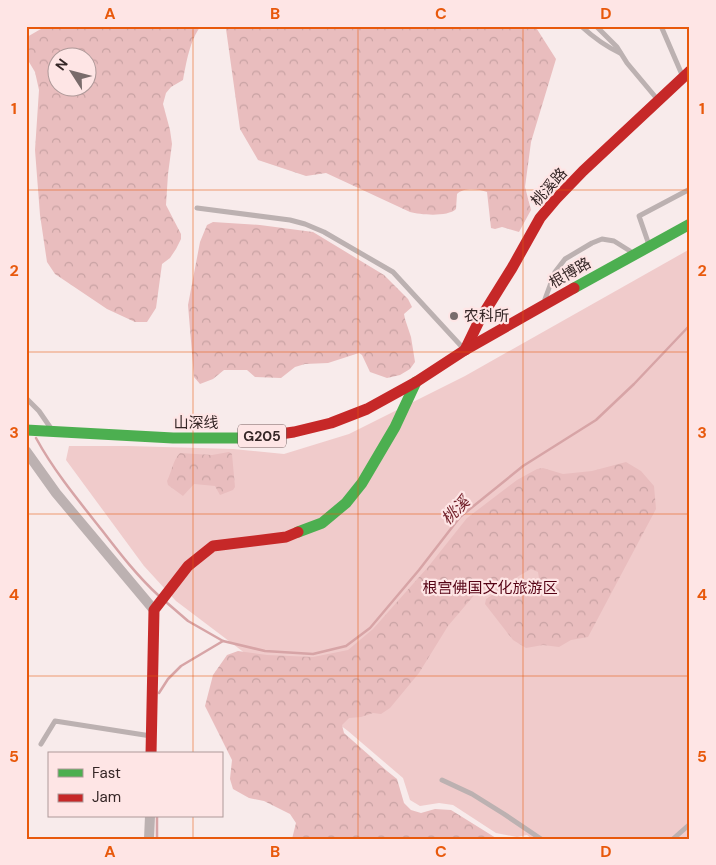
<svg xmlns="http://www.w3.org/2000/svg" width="716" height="865" viewBox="0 0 716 865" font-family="'DM Sans','Noto Sans SC',sans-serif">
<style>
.green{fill:#f0cbcb}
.forest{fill:url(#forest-crowns);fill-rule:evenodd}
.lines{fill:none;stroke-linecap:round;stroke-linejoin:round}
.stream{stroke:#d7a4a6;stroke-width:2.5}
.lane{stroke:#bcb1b1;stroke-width:5}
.street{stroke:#bcb1b1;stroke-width:10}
.fast{stroke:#4caf50;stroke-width:11}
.jam{stroke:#c62828;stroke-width:11}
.grid{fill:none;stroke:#e8590c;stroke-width:1;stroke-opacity:0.55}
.poi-dot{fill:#796b6b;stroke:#fee5e5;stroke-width:2}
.labels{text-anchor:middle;stroke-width:4.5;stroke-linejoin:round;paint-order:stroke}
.shield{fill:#fee5e5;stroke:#715f5f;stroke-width:1}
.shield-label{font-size:14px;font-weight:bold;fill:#352626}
.street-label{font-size:15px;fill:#352626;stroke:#fee5e5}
.poi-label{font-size:15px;fill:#352626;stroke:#fee5e5;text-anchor:start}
.park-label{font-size:15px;fill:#550214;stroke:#fee5e5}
.water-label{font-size:16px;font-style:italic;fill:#74232c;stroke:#fee5e5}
.neatline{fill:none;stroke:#e8590c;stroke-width:2}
.grid-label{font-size:16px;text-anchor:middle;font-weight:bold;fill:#e8590c}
</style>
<defs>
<pattern id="forest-crowns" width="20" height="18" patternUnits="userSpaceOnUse" patternTransform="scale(1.25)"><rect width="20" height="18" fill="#e9bdbe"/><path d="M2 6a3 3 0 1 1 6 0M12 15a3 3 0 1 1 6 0" fill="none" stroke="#c8a2a3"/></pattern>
</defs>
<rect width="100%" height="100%" fill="#f8ebeb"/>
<path class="green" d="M690 249V839H532L527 835 517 837 496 833 453 805 439 803 420 806 410 800 403 778 348 731 176 601 144 566 66 460 69 446H128L233 449 284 454 349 434 465 376Z"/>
<g class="forest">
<path d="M46 26H201C190 39 186 64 183 80L171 87 166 93 163 104 170 130 172 144 168 174 166 205 181 234V239L176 249 170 258 162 264 156 308 147 322H135L107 309 55 274 47 262 40 215 35 150 39 90 35 72 26 57 27 37ZM58 58H88V88H58Z"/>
<path d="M225 26H535L556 59 531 142 525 187 531 210 519 232 502 227 495 229 491 228 487 192C479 189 464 187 457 194L456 209C448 217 421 215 410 212L326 173 306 176 258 160 240 129 226 29Z"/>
<path d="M213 222 260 225 313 232 384 275 408 299 412 307 404 314 405 319 411 337 415 362 410 369 400 375 387 378 370 372 362 355 359 353 328 363 305 364 295 367 281 378 255 377 247 370H224L213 379 200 384 194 377 188 305 200 242 207 225Z"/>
<path d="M229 452 232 454 235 487 233 490 220 495 215 486 194 484 183 496 168 485 167 481C172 471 173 460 180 453L212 455Z"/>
<path d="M626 462 641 471 654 486 656 509 588 637 571 640 559 647 543 645 526 648 513 640 485 604 486 599 495 593 504 592 517 594 532 589 539 578 538 572 531 569 510 581 500 580 476 593 448 626 419 673 390 708 381 714 373 713 361 717 349 718 342 725 344 733 387 771 397 779 404 803 411 810 421 813 435 809 451 810 496 838 500 839H292L296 823 290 814 264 801 249 798 233 789 230 779 232 760 205 706 213 675 227 655 238 651 267 655 313 657 348 650 373 629 428 567 467 518 517 480 537 469 543 468 563 474 592 471Z"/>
</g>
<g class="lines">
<g class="stream">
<path d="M36 438C54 471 78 500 101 529 118 551 137 576 158 595"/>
<path d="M166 602 188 621 223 641 265 651 313 654 346 646 370 628 419 570 460 517 523 466 596 420 634 384 690 325"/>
<path d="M159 693 168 679 181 666 223 641"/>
<path d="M157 839V816"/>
</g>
<g class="lane">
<path d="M581 26C593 37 605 46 620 53"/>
<path d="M596 26 617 47 627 63 658 100"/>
<path d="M661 26 683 77"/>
<path d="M197 208 290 220 305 224 324 232 393 272 463 348"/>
<path d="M648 242 639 216 690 189"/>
<path d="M545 299 555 272 565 259 592 243 602 239 614 241 630 251"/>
<path d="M26 398 39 411 50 427"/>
<path d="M41 744 55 721 151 736"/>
<path d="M442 780 472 794 504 814 541 839"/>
<path d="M673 839 690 824"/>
</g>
<g class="street">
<path d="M26 451 56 493 154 610"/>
<path d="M149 839 150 816"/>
</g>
<g class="fast">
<path d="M574 288 690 224"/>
<path d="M26 430 173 438H251L266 436"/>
<path d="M298 532 322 523 346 503 362 483 395 427 416 382"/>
</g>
<g class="jam">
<path d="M465 350 479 321 512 268 540 218 556 199 583 171 690 71"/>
<path d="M266 436 294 432 331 423 367 409 416 382 465 350 574 288"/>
<path d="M151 754 154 610 188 566 213 546 286 537 298 532"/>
</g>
</g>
<path class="grid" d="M193 26V754M358 26V839M523 26V839M26 190H690M26 352H690M26 514H690M26 676H690M193 816V839"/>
<circle class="poi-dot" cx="454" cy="316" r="5"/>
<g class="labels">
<rect class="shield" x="238" y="424.5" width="48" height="23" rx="4"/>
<g class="shield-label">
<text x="262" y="441">G205</text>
</g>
<g class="street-label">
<text transform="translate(549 187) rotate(-48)" y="5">桃溪路</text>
<text transform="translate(570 273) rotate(-30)" y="5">根博路</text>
<text x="196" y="428">山深线</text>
</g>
<g class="poi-label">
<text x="464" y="321">农科所</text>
</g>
<g class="park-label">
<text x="490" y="593">根宫佛国文化旅游区</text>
</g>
<g class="water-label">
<text transform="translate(455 510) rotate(-45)" y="6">桃溪</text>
</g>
</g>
<rect width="716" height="865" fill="none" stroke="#fee5e5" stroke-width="55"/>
<rect x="48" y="752" width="175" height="65" fill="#fee5e5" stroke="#ae9999"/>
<rect x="58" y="769" width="25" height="8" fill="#4caf50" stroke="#ae9999"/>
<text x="92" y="778" font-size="15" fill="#352626">Fast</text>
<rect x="58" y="794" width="25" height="8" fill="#c62828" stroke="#ae9999"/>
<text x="92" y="802" font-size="15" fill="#352626">Jam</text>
<g transform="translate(72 72) rotate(306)"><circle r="24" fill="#fee5e5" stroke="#ae9999"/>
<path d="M0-4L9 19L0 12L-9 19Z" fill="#796b6b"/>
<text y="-8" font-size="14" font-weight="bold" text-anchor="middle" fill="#352626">N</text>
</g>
<rect x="28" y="28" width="660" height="810" class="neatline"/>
<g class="grid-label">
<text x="110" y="19">A</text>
<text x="275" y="19">B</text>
<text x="441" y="19">C</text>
<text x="606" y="19">D</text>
<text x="14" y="114">1</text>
<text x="702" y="114">1</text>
<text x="14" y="276">2</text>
<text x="702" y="276">2</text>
<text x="14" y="438">3</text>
<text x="702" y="438">3</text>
<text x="14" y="600">4</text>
<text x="702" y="600">4</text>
<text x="14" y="762">5</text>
<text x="702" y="762">5</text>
<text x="110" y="857">A</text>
<text x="275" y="857">B</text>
<text x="441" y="857">C</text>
<text x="606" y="857">D</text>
</g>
</svg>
